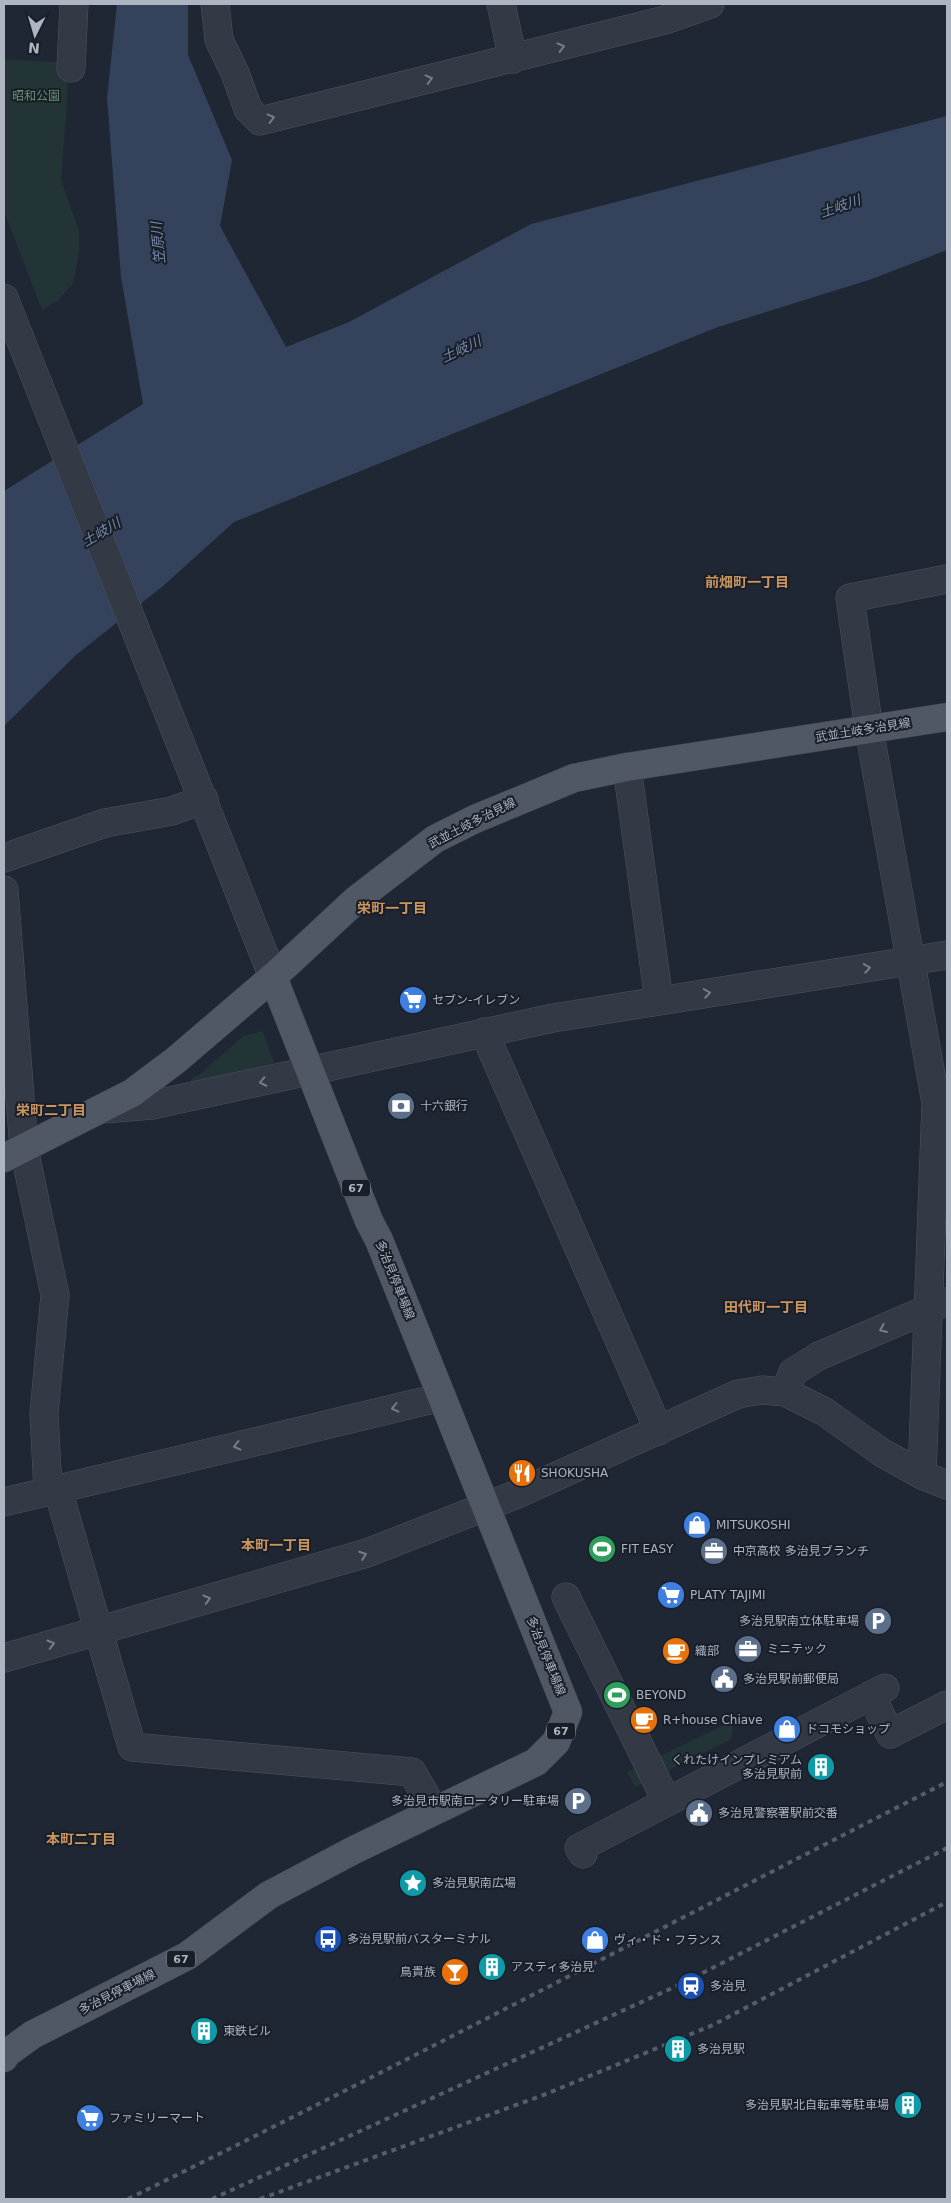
<svg xmlns="http://www.w3.org/2000/svg" width="951" height="2203" viewBox="0 0 951 2203" font-family="'DejaVu Sans','Noto Sans JP',sans-serif">
<style>
.green{fill:#233436}
.water{fill:#34425b}
.lines{fill:none;stroke-linecap:round;stroke-linejoin:round}
.minor-casing{stroke:#4e5460;stroke-width:29}
.major-casing{stroke:#3d434e;stroke-width:29}
.minor{stroke:#333945;stroke-width:28}
.major{stroke:#515865;stroke-width:28}
.rail{stroke:#555d6c;stroke-width:4;stroke-dasharray:5 5;stroke-linecap:butt}
.oneway{stroke:#767d8a}
.labels{text-anchor:middle;stroke-width:4;stroke-linejoin:round;paint-order:stroke}
.shield{fill:#191f29;stroke:#818794;stroke-width:1}
.shield-label{font-size:11px;font-weight:bold;fill:#adb4c2}
.park-label{font-size:12px;fill:#669173;stroke:#191f29}
.street-label{font-size:12px;fill:#adb4c2;stroke:#191f29}
.poi-label{font-size:12px;fill:#adb4c2;stroke:#191f29;text-anchor:start}
.water-label{font-size:14px;font-style:italic;fill:#7689aa;stroke:#191f29}
.neighbourhood-label{font-size:14px;font-weight:bold;fill:#cc955e;stroke:#191f29}
</style>
<rect width="100%" height="100%" fill="#202734"/>
<g class="green">
<path d="M4 59 68 63 67 103 61 180 79 231V252L73 284 58 300 42 310 4 211Z"/>
<path d="M263 1031 274 1063 189 1083 193 1077 199 1075 243 1036Z"/>
<path d="M728 1723 733 1728 731 1739 635 1787 627 1772Z"/>
</g>
<path class="water" d="M117 4H188V55L232 160 220 226 286 347 349 322 531 224 947 116V250L872 279 718 327 234 522 163 586 76 655 4 726V491L143 404 121 277 107 98Z"/>
<g class="lines">
<defs>
<g id="minor">
<path d="M215 4 219 40 235 73 248 109 260 121 665 20 710 4"/>
<path d="M501 4 513 59"/>
<path d="M71 68 74 4"/>
<path d="M4 298 273 977"/>
<path d="M947 579 850 598 869 729 936 1103 922 1475 947 1485"/>
<path d="M627 767 659 1001"/>
<path d="M4 858 105 823 172 811 204 799"/>
<path d="M4 890 24 1149 55 1295 44 1413 48 1492"/>
<path d="M484 1032 659 1431"/>
<path d="M103 1109 152 1105 553 1018 947 955"/>
<path d="M785 1392 793 1372 819 1356 944 1302"/>
<path d="M58 1490 132 1747 412 1772 434 1810"/>
<path d="M4 1502 442 1397"/>
<path d="M566 1597 667 1802"/>
<path d="M4 1658 367 1553 515 1495 738 1394 762 1390 785 1392 825 1412 881 1452 922 1475"/>
<path d="M871 1695 890 1734 947 1705"/>
<path d="M583 1854 579 1848 885 1688"/>
</g>
<g id="major">
<path d="M4 1158 132 1093 176 1060 273 977 357 899 435 839 475 819 574 778 627 767 947 717"/>
<path d="M4 2058 6 2054 32 2035 187 1956 269 1895 354 1850 536 1762 556 1742 568 1712 379 1240 369 1221 273 977"/>
</g>
</defs>
<use href="#minor" class="minor-casing"/>
<use href="#major" class="major-casing"/>
<use href="#minor" class="minor"/>
<use href="#major" class="major"/>
<g class="rail">
<path d="M128 2199C403 2064 674 1921 947 1782"/>
<path d="M212 2199 683 1983 947 1848"/>
<path d="M260 2199 546 2094 713 2025 947 1902"/>
</g>
</g>
<defs><path id="oneway-chevron" d="M-2-3.5L2.5 0L-2 3.5" fill="none" stroke-width="1.6" stroke-linecap="round" stroke-linejoin="round" transform="scale(1.25)"/></defs>
<g class="oneway">
<use href="#oneway-chevron" transform="translate(561 47) rotate(-14)"/>
<use href="#oneway-chevron" transform="translate(429 79) rotate(-14)"/>
<use href="#oneway-chevron" transform="translate(271 118) rotate(-14)"/>
<use href="#oneway-chevron" transform="translate(867 968) rotate(-9)"/>
<use href="#oneway-chevron" transform="translate(707 993) rotate(-9)"/>
<use href="#oneway-chevron" transform="translate(263 1082) rotate(168)"/>
<use href="#oneway-chevron" transform="translate(883 1329) rotate(157)"/>
<use href="#oneway-chevron" transform="translate(395 1408) rotate(167)"/>
<use href="#oneway-chevron" transform="translate(237 1446) rotate(166)"/>
<use href="#oneway-chevron" transform="translate(363 1555) rotate(-20)"/>
<use href="#oneway-chevron" transform="translate(207 1599) rotate(-16)"/>
<use href="#oneway-chevron" transform="translate(51 1644) rotate(-16)"/>
</g>
<defs>
<symbol id="supermarket-disc" viewBox="-11 -11 22 22"><circle r="9.5" fill="#3f7fe0" stroke="#191f29"/><path d="M-6-5.5h2.5l.6 2H6L4.5 2H-2.5L-4.4-4H-6ZM-1.5 3.2a1.3 1.3 0 1 0 .1 0ZM3 3.2a1.3 1.3 0 1 0 .1 0Z" fill="#fff"/></symbol>
<symbol id="bank-disc" viewBox="-11 -11 22 22"><circle r="9.5" fill="#5c6f8a" stroke="#191f29"/><path d="M-6-4H6V4H-6ZM0-2.3a2.3 2.3 0 1 0 0 4.6a2.3 2.3 0 1 0 0-4.6Z" fill="#fff"/></symbol>
<symbol id="restaurant-disc" viewBox="-11 -11 22 22"><circle r="9.5" fill="#e8710a" stroke="#191f29"/><path d="M-5-6h1v4h1v-4h1v4h1v-4h1v5L-1.5 .5V6h-2V.5L-5-1ZM5-6V6H3V1.5H1.5Q1.5-4 5-6Z" fill="#fff"/></symbol>
<symbol id="shop-disc" viewBox="-11 -11 22 22"><circle r="9.5" fill="#3f7fe0" stroke="#191f29"/><path d="M-5-2.5h2.3a2.7 3.5 0 0 1 5.4 0H5L5.5 6h-11ZM-1.5-2.5h3a1.5 2.3 0 0 0-3 0Z" fill="#fff"/></symbol>
<symbol id="stadium-disc" viewBox="-11 -11 22 22"><circle r="9.5" fill="#2e9e5b" stroke="#191f29"/><path d="M0-5a6.5 5 0 1 0 0 10a6.5 5 0 1 0 0-10ZM-3.5-1.8h7v3.6h-7Z" fill="#fff"/></symbol>
<symbol id="office-disc" viewBox="-11 -11 22 22"><circle r="9.5" fill="#5c6f8a" stroke="#191f29"/><path d="M-6-3h4V-5.5h4V-3h4V5H-6ZM-1-4.5V-3h2v-1.5ZM-6 0V1H6V0Z" fill="#fff"/></symbol>
<symbol id="parking-disc" viewBox="-11 -11 22 22"><circle r="9.5" fill="#5c6f8a" stroke="#191f29"/><path d="M-3.5-5.5H1a3.5 3.5 0 0 1 0 7H-1V5.5H-3.5ZM-1-3.4V-.6H.8a1.4 1.4 0 0 0 0-2.8Z" fill="#fff"/></symbol>
<symbol id="cafe-disc" viewBox="-11 -11 22 22"><circle r="9.5" fill="#e8710a" stroke="#191f29"/><path d="M-5.5-4.5H6V0H3Q3 3.5 0 3.5H-2.5Q-5.5 3.5-5.5 0ZM3-3.2v2h1.7v-2ZM-6 4.5H4V6H-6Z" fill="#fff"/></symbol>
<symbol id="civic-disc" viewBox="-11 -11 22 22"><circle r="9.5" fill="#5c6f8a" stroke="#191f29"/><path d="M-.6-6.5H3V-4.5H.6V-3L4-1V1h2V6H-6V1h2V-1L-.6-3ZM-1.2 2.5V6h2.4V2.5Z" fill="#fff"/></symbol>
<symbol id="building-disc" viewBox="-11 -11 22 22"><circle r="9.5" fill="#0f9aa8" stroke="#191f29"/><path d="M-4-6H4V6H1V3H-1V6H-4ZM-2.5-4.3h1.7v1.8h-1.7ZM.8-4.3h1.7v1.8H.8ZM-2.5-1h1.7V.8h-1.7ZM.8-1h1.7V.8H.8Z" fill="#fff"/></symbol>
<symbol id="sight-disc" viewBox="-11 -11 22 22"><circle r="9.5" fill="#0f9aa8" stroke="#191f29"/><path d="M0-6L1.8-2.2L6-1.7L2.9 1.2L3.7 5.4L0 3.3L-3.7 5.4L-2.9 1.2L-6-1.7L-1.8-2.2Z" fill="#fff"/></symbol>
<symbol id="bus-disc" viewBox="-11 -11 22 22"><circle r="9.5" fill="#1a4fb4" stroke="#191f29"/><path d="M-5-6H5V4H4V6H2V4H-2V6H-4V4H-5ZM-3.5-4V0h7V-4ZM-3.5 1.2v1.5H-2V1.2ZM2 1.2v1.5H3.5V1.2Z" fill="#fff"/></symbol>
<symbol id="bar-disc" viewBox="-11 -11 22 22"><circle r="9.5" fill="#e8710a" stroke="#191f29"/><path d="M-6-5H6L.8 .8V4.5H3.5V6h-7V4.5H-.8V.8Z" fill="#fff"/></symbol>
<symbol id="station-disc" viewBox="-11 -11 22 22"><circle r="9.5" fill="#1a4fb4" stroke="#191f29"/><path d="M-3-6H3Q5-6 5-4V2Q5 4 3 4L4.5 6H3L1.5 4h-3L-3 6H-4.5L-3 4Q-5 4-5 2V-4Q-5-6-3-6ZM-3.5-4v3h7v-3ZM-3.5 1v1.5H-2V1ZM2 1v1.5H3.5V1Z" fill="#fff"/></symbol>
</defs>
<g fill-rule="evenodd">
<use href="#supermarket-disc" x="397" y="984" width="32" height="32"/>
<use href="#bank-disc" x="385" y="1090" width="32" height="32"/>
<use href="#restaurant-disc" x="506" y="1457" width="32" height="32"/>
<use href="#shop-disc" x="681" y="1509" width="32" height="32"/>
<use href="#stadium-disc" x="586" y="1533" width="32" height="32"/>
<use href="#office-disc" x="698" y="1535" width="32" height="32"/>
<use href="#supermarket-disc" x="655" y="1579" width="32" height="32"/>
<use href="#parking-disc" x="862" y="1605" width="32" height="32"/>
<use href="#office-disc" x="732" y="1633" width="32" height="32"/>
<use href="#cafe-disc" x="660" y="1635" width="32" height="32"/>
<use href="#civic-disc" x="708" y="1663" width="32" height="32"/>
<use href="#stadium-disc" x="601" y="1679" width="32" height="32"/>
<use href="#cafe-disc" x="628" y="1704" width="32" height="32"/>
<use href="#shop-disc" x="771" y="1713" width="32" height="32"/>
<use href="#building-disc" x="805" y="1751" width="32" height="32"/>
<use href="#parking-disc" x="562" y="1785" width="32" height="32"/>
<use href="#civic-disc" x="683" y="1797" width="32" height="32"/>
<use href="#sight-disc" x="397" y="1867" width="32" height="32"/>
<use href="#bus-disc" x="312" y="1923" width="32" height="32"/>
<use href="#shop-disc" x="579" y="1924" width="32" height="32"/>
<use href="#building-disc" x="476" y="1951" width="32" height="32"/>
<use href="#bar-disc" x="439" y="1956" width="32" height="32"/>
<use href="#station-disc" x="675" y="1970" width="32" height="32"/>
<use href="#building-disc" x="188" y="2015" width="32" height="32"/>
<use href="#building-disc" x="662" y="2033" width="32" height="32"/>
<use href="#building-disc" x="892" y="2089" width="32" height="32"/>
<use href="#supermarket-disc" x="74" y="2102" width="32" height="32"/>
</g>
<g class="labels">
<g class="shield">
<rect x="342" y="1179.5" width="28" height="17" rx="4"/>
<rect x="547" y="1722.5" width="28" height="17" rx="4"/>
<rect x="167" y="1950.5" width="28" height="17" rx="4"/>
</g>
<g class="shield-label">
<text x="356" y="1192">67</text>
<text x="561" y="1735">67</text>
<text x="181" y="1963">67</text>
</g>
<g class="park-label">
<text x="36" y="100">昭和公園</text>
</g>
<g class="street-label">
<text transform="translate(863 730) rotate(-9)" y="4">武並土岐多治見線</text>
<text transform="translate(472 823) rotate(-27)" y="4">武並土岐多治見線</text>
<text transform="translate(395 1280) rotate(68)" y="4">多治見停車場線</text>
<text transform="translate(546 1656) rotate(68)" y="4">多治見停車場線</text>
<text transform="translate(117 1992) rotate(-27)" y="4">多治見停車場線</text>
</g>
<g class="poi-label">
<text x="432" y="1004">セブン-イレブン</text>
<text x="420" y="1110">十六銀行</text>
<text x="541" y="1477">SHOKUSHA</text>
<text x="716" y="1529">MITSUKOSHI</text>
<text x="621" y="1553">FIT EASY</text>
<text x="733" y="1555">中京高校 多治見ブランチ</text>
<text x="690" y="1599">PLATY TAJIMI</text>
<text x="859" y="1625" text-anchor="end">多治見駅南立体駐車場</text>
<text x="767" y="1653">ミニテック</text>
<text x="695" y="1655">織部</text>
<text x="743" y="1683">多治見駅前郵便局</text>
<text x="636" y="1699">BEYOND</text>
<text x="663" y="1724">R+house Chiave</text>
<text x="806" y="1733">ドコモショップ</text>
<text x="802" y="1764" text-anchor="end">くれたけインプレミアム<tspan x="802" dy="14">多治見駅前</tspan></text>
<text x="559" y="1805" text-anchor="end">多治見市駅南ロータリー駐車場</text>
<text x="718" y="1817">多治見警察署駅前交番</text>
<text x="432" y="1887">多治見駅南広場</text>
<text x="347" y="1943">多治見駅前バスターミナル</text>
<text x="614" y="1944">ヴィ・ド・フランス</text>
<text x="511" y="1971">アスティ多治見</text>
<text x="436" y="1976" text-anchor="end">鳥貴族</text>
<text x="710" y="1990">多治見</text>
<text x="223" y="2035">東鉄ビル</text>
<text x="697" y="2053">多治見駅</text>
<text x="889" y="2109" text-anchor="end">多治見駅北自転車等駐車場</text>
<text x="109" y="2122">ファミリーマート</text>
</g>
<g class="water-label">
<text transform="translate(840 206) rotate(-19)" y="5">土岐川</text>
<text transform="translate(158 243) rotate(-95)" y="5">笠原川</text>
<text transform="translate(461 349) rotate(-25)" y="5">土岐川</text>
<text transform="translate(101 532) rotate(-31)" y="5">土岐川</text>
</g>
<g class="neighbourhood-label">
<text x="747" y="587">前畑町一丁目</text>
<text x="392" y="913">栄町一丁目</text>
<text x="51" y="1115">栄町二丁目</text>
<text x="766" y="1312">田代町一丁目</text>
<text x="276" y="1550">本町一丁目</text>
<text x="81" y="1844">本町二丁目</text>
</g>
</g>
<rect width="951" height="2203" fill="none" stroke="#adb4c2" stroke-width="10"/>
<g transform="translate(35 35) rotate(185)" stroke="#191f29" stroke-width="4" paint-order="stroke">
<path d="M0-4L9 19L0 12L-9 19Z" fill="#adb4c2"/>
<text y="-8" font-size="14" font-weight="bold" text-anchor="middle" fill="#adb4c2">N</text>
</g>
</svg>
